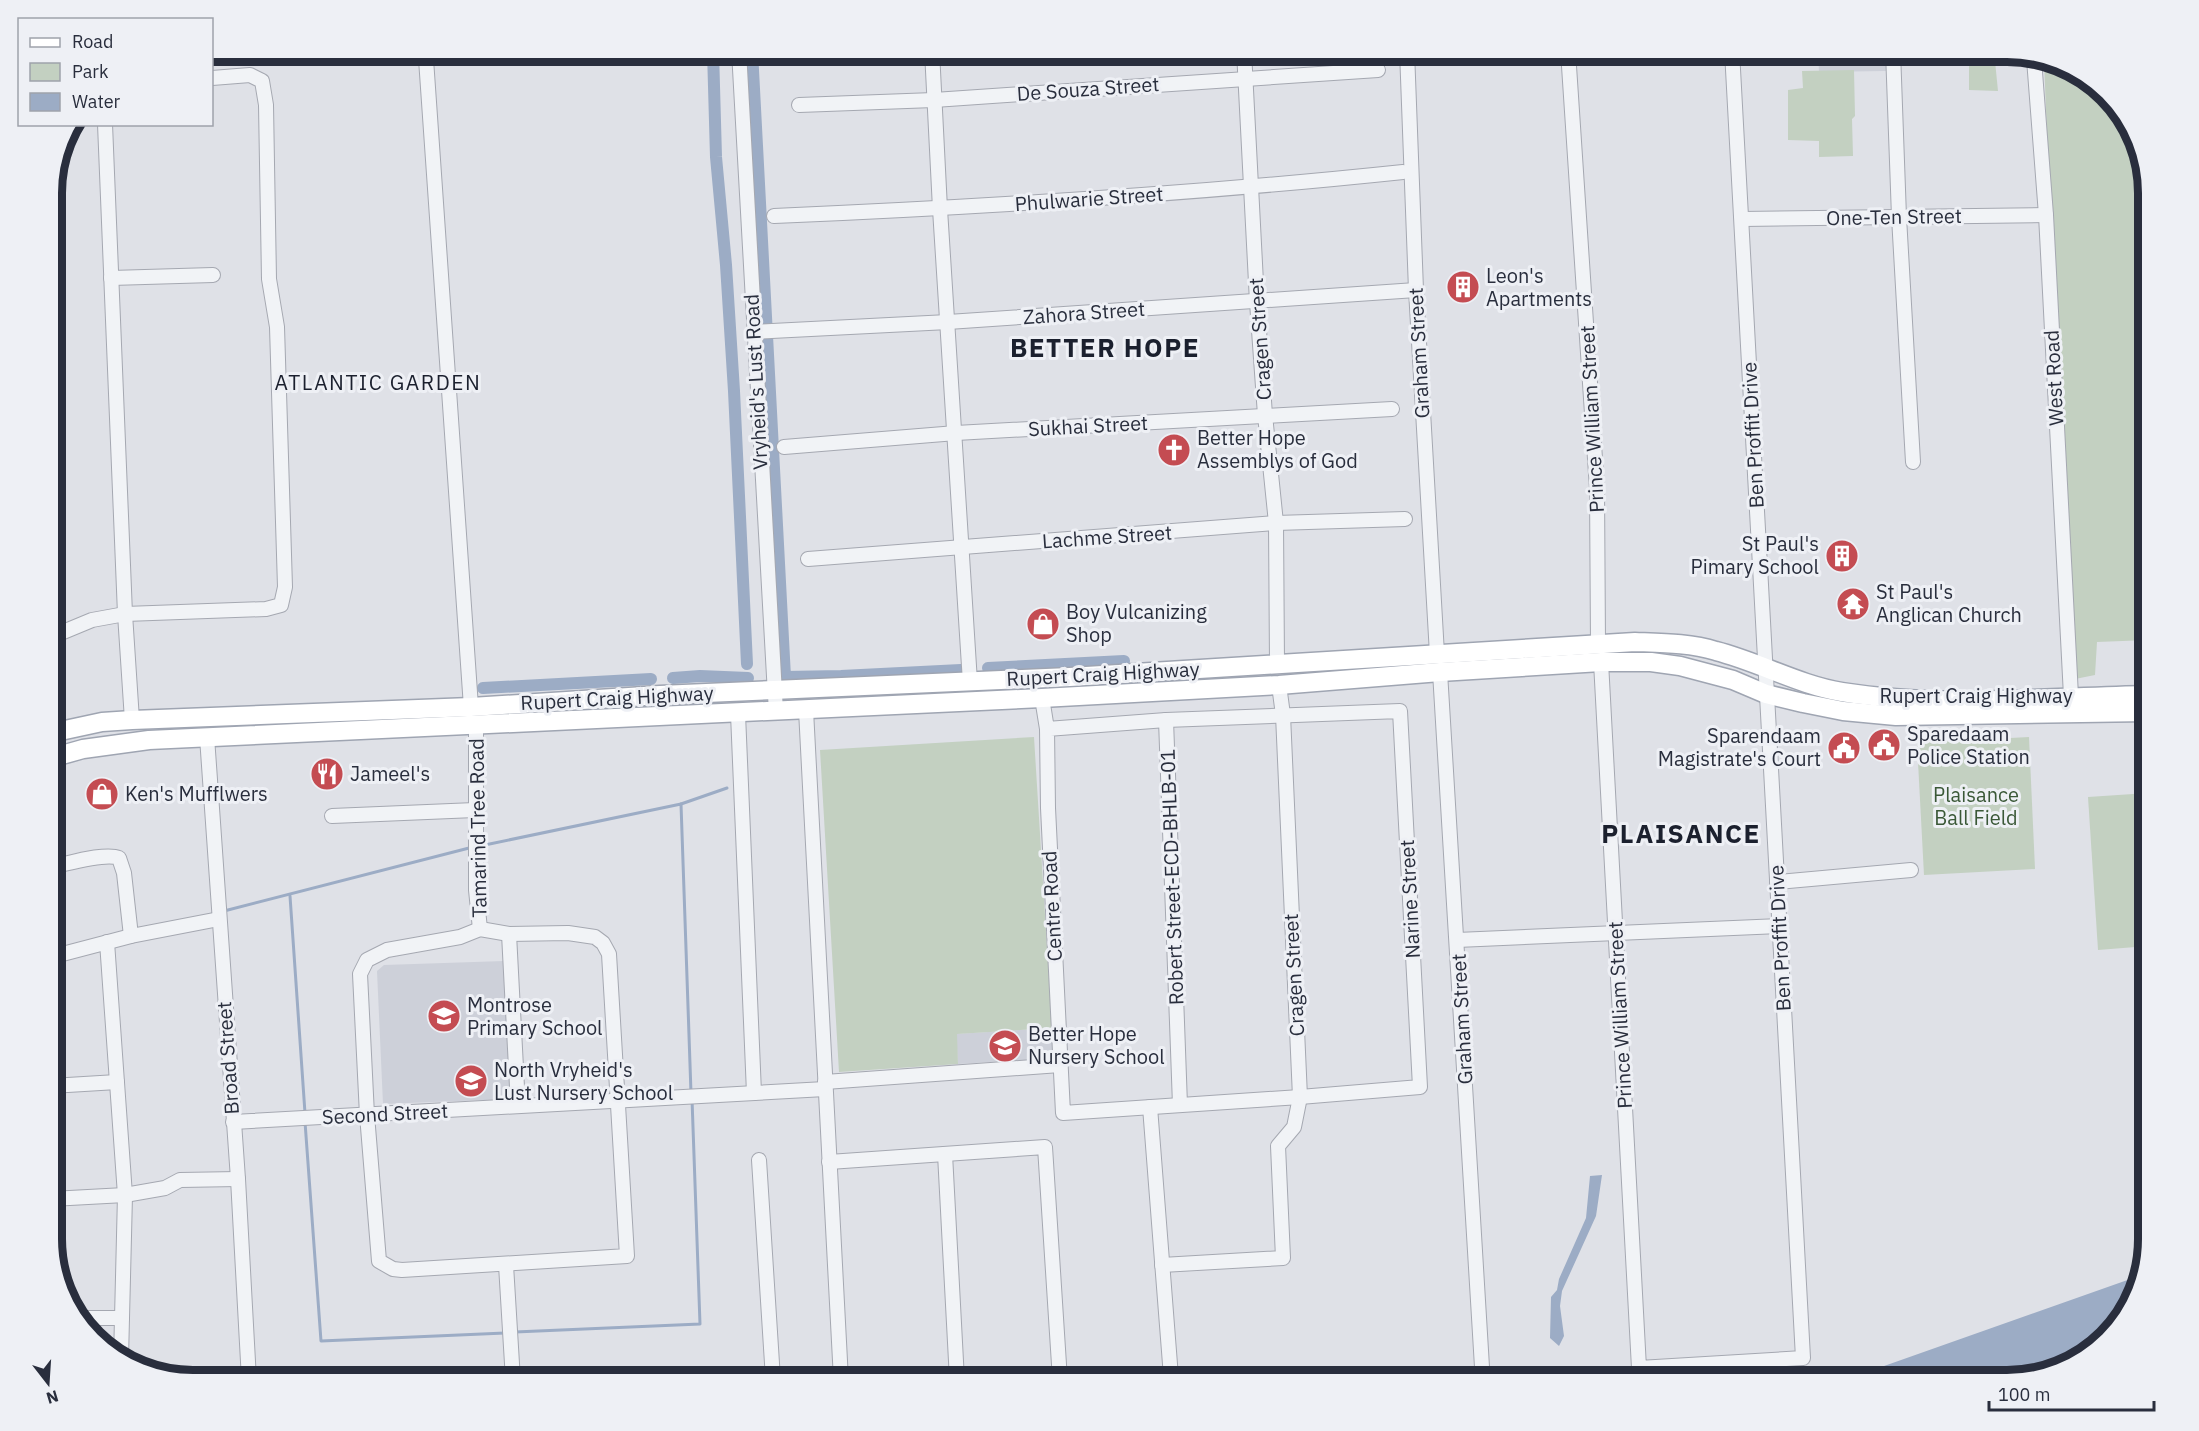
<svg xmlns="http://www.w3.org/2000/svg" width="2199" height="1431" viewBox="0 0 2199 1431" font-family="'IBM Plex Sans',sans-serif">
<style>
.built{fill:#cdd0d9}
.green{fill:#c3d0c1}
.water{fill:#9cacc5}
.lines{fill:none;stroke-linecap:round;stroke-linejoin:round}
.stream{stroke:#9cacc5;stroke-width:3}
.canal{stroke:#9cacc5;stroke-width:12}
.minor-casing{stroke:#a5a8b1;stroke-width:16}
.major-casing{stroke:#9fa5b2;stroke-width:21}
.minor{stroke:#f1f3f6;stroke-width:14}
.major{stroke:#fff;stroke-width:18}
.labels{text-anchor:middle;stroke-width:6;stroke-linejoin:round;paint-order:stroke}
.street-label{font-size:20px;fill:#292e3d;stroke:#eef0f5}
.poi-label{font-size:20px;fill:#292e3d;stroke:#eef0f5;text-anchor:start}
.park-label{font-size:20px;fill:#3a5837;stroke:#eef0f5}
.neighbourhood-label{font-size:21px;letter-spacing:1.5px;fill:#1b202e;stroke:#eef0f5}
.district-label{font-size:26px;font-weight:bold;letter-spacing:1.5px;fill:#1b202e;stroke:#eef0f5}
.rim{fill:none;stroke:#292e3d;stroke-width:8}
</style>
<rect width="100%" height="100%" fill="#dfe1e7"/>
<g class="built">
<path d="M1818 51H1886V71L1819 72Z"/>
<path d="M504 961 513 1099 383 1104 377 971 384 965Z"/>
<path d="M1052 1028 1054 1058 958 1064 956 1034Z"/>
</g>
<g class="green">
<path d="M1901 51H1994L1998 91 1969 90V66H1902Z"/>
<path d="M2044 62 2085 75 2129 122 2148 192V640L2097 642 2095 675 2070 680Z"/>
<path d="M1854 70 1855 116 1852 119 1853 156 1819 157V141L1788 140V90L1803 88 1802 71Z"/>
<path d="M1034 737 1052 1028 957 1034 958 1064 839 1072 820 750Z"/>
<path d="M2029 737 2035 869 1924 875 1917 743Z"/>
<path d="M2148 793V946L2098 950 2088 797Z"/>
</g>
<g class="water">
<path d="M1602 1175 1596 1216 1562 1291 1560 1306 1564 1336 1559 1346 1550 1338 1551 1297 1557 1290 1559 1279 1586 1218 1590 1176Z"/>
<path d="M2136 1277 2124 1317 2077 1361 2007 1380H1813L1853 1377Z"/>
</g>
<g class="lines">
<g class="stream">
<path d="M681 804 727 788"/>
<path d="M480 846 681 804 691 1093"/>
<path d="M290 896 305 1113"/>
<path d="M224 911 473 847"/>
<path d="M305 1122 321 1341 505 1333"/>
<path d="M515 1332 700 1324 692 1099"/>
</g>
<g class="canal">
<path d="M713 51 716 157 726 265 734 391 747 664"/>
<path d="M752 51 785 677 841 676 961 670"/>
<path d="M988 668 1124 661"/>
<path d="M673 678 700 676 748 678"/>
<path d="M483 688 651 679"/>
</g>
<defs>
<g id="minor">
<path d="M739 51 776 712"/>
<path d="M932 51 940 209 970 682"/>
<path d="M1244 51 1257 302 1265 415 1276 523 1277 664"/>
<path d="M1407 51 1416 290 1437 654"/>
<path d="M1568 51 1597 489 1598 644"/>
<path d="M1893 51 1899 217 1913 462"/>
<path d="M426 59 471 707"/>
<path d="M2034 59 2046 215 2071 696"/>
<path d="M799 105 934 100 1378 70"/>
<path d="M105 124 125 614 132 720"/>
<path d="M774 216C984 207 1194 194 1403 172"/>
<path d="M1742 219 2046 215"/>
<path d="M111 278 213 275"/>
<path d="M753 332 948 322 1416 290"/>
<path d="M784 447 956 433 1392 409"/>
<path d="M808 559 1276 523 1405 519"/>
<path d="M51 637 92 620 125 614 266 609 281 605 285 587 277 327 269 279 266 105 262 81 250 75 212 78"/>
<path d="M1601 662 1639 1368 1803 1358 1732 51"/>
<path d="M1440 672 1482 1367"/>
<path d="M1042 698 1047 729 1048 808 1063 1113 1300 1097 1420 1087 1400 711 1166 720 1047 729"/>
<path d="M806 710 841 1380"/>
<path d="M738 714 754 1093"/>
<path d="M1166 720 1180 1105"/>
<path d="M476 726V890L480 929"/>
<path d="M207 737 238 1179 249 1380"/>
<path d="M332 816 475 810"/>
<path d="M51 867C67 864 105 852 119 858L124 873 131 936"/>
<path d="M1777 882 1911 870"/>
<path d="M480 929 509 934 568 933 595 937 603 943 609 954 627 1256 402 1270 393 1269 379 1261 367 1115 360 974 367 960 387 950 460 937Z"/>
<path d="M509 934 518 1106"/>
<path d="M1457 940 1780 926"/>
<path d="M107 942 125 1195 121 1359"/>
<path d="M51 957 131 936 219 919"/>
<path d="M825 1082 1060 1065"/>
<path d="M51 1086 117 1082"/>
<path d="M1150 1107 1171 1377"/>
<path d="M233 1122 825 1089"/>
<path d="M945 1154 957 1380"/>
<path d="M759 1160 773 1379"/>
<path d="M829 1162 1045 1147 1060 1380"/>
<path d="M51 1199 125 1195 165 1188 180 1180 238 1179"/>
<path d="M506 1265 513 1380"/>
<path d="M1162 1265 1283 1258 1278 1146 1294 1127 1300 1097 1283 715 1279 685"/>
<path d="M78 1318H122"/>
<path d="M761 1380 841 1374"/>
</g>
<g id="major">
<path d="M51 733 102 722 132 720 471 707 660 695 1070 677 1635 642C1662 643 1690 643 1716 651 1759 662 1799 685 1842 692 1943 708 2047 697 2148 695"/>
<path d="M51 758 83 749 149 740 1042 698 1279 685 1440 672 1601 662H1651L1680 666 1733 680 1766 694 1803 703 1843 711 1896 716 2148 712"/>
</g>
</defs>
<use href="#minor" class="minor-casing"/>
<use href="#major" class="major-casing"/>
<use href="#minor" class="minor"/>
<use href="#major" class="major"/>
</g>
<defs>
<symbol id="building-disc" viewBox="-11 -11 22 22"><circle r="9.5" fill="#c44c52" stroke="#eef0f5"/><path d="M-4-6H4V6H1V3H-1V6H-4ZM-2.5-4.3h1.7v1.8h-1.7ZM.8-4.3h1.7v1.8H.8ZM-2.5-1h1.7V.8h-1.7ZM.8-1h1.7V.8H.8Z" fill="#fff"/></symbol>
<symbol id="church-disc" viewBox="-11 -11 22 22"><circle r="9.5" fill="#c44c52" stroke="#eef0f5"/><path d="M-1.2-6h2.4v3.5h3.3v2.4h-3.3V6h-2.4V-.1h-3.3v-2.4h3.3Z" fill="#fff"/></symbol>
<symbol id="temple-disc" viewBox="-11 -11 22 22"><circle r="9.5" fill="#c44c52" stroke="#eef0f5"/><path d="M0-6L5-2H3V0L6.5 2.5H4V6H1.5V3h-3V6H-4V2.5H-6.5L-3 0V-2H-5Z" fill="#fff"/></symbol>
<symbol id="shop-disc" viewBox="-11 -11 22 22"><circle r="9.5" fill="#c44c52" stroke="#eef0f5"/><path d="M-5-2.5h2.3a2.7 3.5 0 0 1 5.4 0H5L5.5 6h-11ZM-1.5-2.5h3a1.5 2.3 0 0 0-3 0Z" fill="#fff"/></symbol>
<symbol id="civic-disc" viewBox="-11 -11 22 22"><circle r="9.5" fill="#c44c52" stroke="#eef0f5"/><path d="M-.6-6.5H3V-4.5H.6V-3L4-1V1h2V6H-6V1h2V-1L-.6-3ZM-1.2 2.5V6h2.4V2.5Z" fill="#fff"/></symbol>
<symbol id="restaurant-disc" viewBox="-11 -11 22 22"><circle r="9.5" fill="#c44c52" stroke="#eef0f5"/><path d="M-5-6h1v4h1v-4h1v4h1v-4h1v5L-1.5 .5V6h-2V.5L-5-1ZM5-6V6H3V1.5H1.5Q1.5-4 5-6Z" fill="#fff"/></symbol>
<symbol id="school-disc" viewBox="-11 -11 22 22"><circle r="9.5" fill="#c44c52" stroke="#eef0f5"/><path d="M0-5L7-2L0 1L-7-2ZM-4 1L0 2.5L4 1V4Q0 6-4 4Z" fill="#fff"/></symbol>
</defs>
<g fill-rule="evenodd">
<use href="#building-disc" x="1444" y="268" width="38" height="38"/>
<use href="#church-disc" x="1155" y="431" width="38" height="38"/>
<use href="#building-disc" x="1823" y="537" width="38" height="38"/>
<use href="#temple-disc" x="1834" y="585" width="38" height="38"/>
<use href="#shop-disc" x="1024" y="605" width="38" height="38"/>
<use href="#civic-disc" x="1865" y="726" width="38" height="38"/>
<use href="#civic-disc" x="1825" y="729" width="38" height="38"/>
<use href="#restaurant-disc" x="308" y="755" width="38" height="38"/>
<use href="#shop-disc" x="83" y="775" width="38" height="38"/>
<use href="#school-disc" x="425" y="997" width="38" height="38"/>
<use href="#school-disc" x="986" y="1027" width="38" height="38"/>
<use href="#school-disc" x="452" y="1062" width="38" height="38"/>
</g>
<g class="labels">
<g class="street-label">
<text transform="translate(1088 89) rotate(-4)" y="7">De Souza Street</text>
<text transform="translate(1089 199) rotate(-4)" y="7">Phulwarie Street</text>
<text transform="translate(1894 217) rotate(-1)" y="7">One-Ten Street</text>
<text transform="translate(1084 313) rotate(-4)" y="7">Zahora Street</text>
<text transform="translate(1260 339) rotate(-94)" y="7">Cragen Street</text>
<text transform="translate(1419 353) rotate(-93)" y="7">Graham Street</text>
<text transform="translate(2054 378) rotate(-93)" y="7">West Road</text>
<text transform="translate(756 382) rotate(-93)" y="7">Vryheid's Lust Road</text>
<text transform="translate(1592 419) rotate(-93)" y="7">Prince William Street</text>
<text transform="translate(1088 426) rotate(-3)" y="7">Sukhai Street</text>
<text transform="translate(1753 435) rotate(-93)" y="7">Ben Proffit Drive</text>
<text transform="translate(1107 537) rotate(-4)" y="7">Lachme Street</text>
<text transform="translate(1103 674) rotate(-3)" y="7">Rupert Craig Highway</text>
<text x="1976" y="703">Rupert Craig Highway</text>
<text transform="translate(617 698) rotate(-3)" y="7">Rupert Craig Highway</text>
<text transform="translate(478 828) rotate(-91)" y="7">Tamarind Tree Road</text>
<text transform="translate(1172 877) rotate(-92)" y="7">Robert Street-ECD-BHLB-01</text>
<text transform="translate(1410 899) rotate(-93)" y="7">Narine Street</text>
<text transform="translate(1052 906) rotate(-93)" y="7">Centre Road</text>
<text transform="translate(1780 938) rotate(-93)" y="7">Ben Proffit Drive</text>
<text transform="translate(1294 975) rotate(-93)" y="7">Cragen Street</text>
<text transform="translate(1620 1015) rotate(-93)" y="7">Prince William Street</text>
<text transform="translate(1462 1019) rotate(-93)" y="7">Graham Street</text>
<text transform="translate(228 1058) rotate(-94)" y="7">Broad Street</text>
<text transform="translate(385 1114) rotate(-3)" y="7">Second Street</text>
</g>
<g class="poi-label">
<text x="1486" y="283">Leon's<tspan x="1486" dy="23">Apartments</tspan></text>
<text x="1197" y="445">Better Hope<tspan x="1197" dy="23">Assemblys of God</tspan></text>
<text x="1819" y="551" text-anchor="end">St Paul's<tspan x="1819" dy="23">Pimary School</tspan></text>
<text x="1876" y="599">St Paul's<tspan x="1876" dy="23">Anglican Church</tspan></text>
<text x="1066" y="619">Boy Vulcanizing<tspan x="1066" dy="23">Shop</tspan></text>
<text x="1907" y="741">Sparedaam<tspan x="1907" dy="23">Police Station</tspan></text>
<text x="1821" y="743" text-anchor="end">Sparendaam<tspan x="1821" dy="23">Magistrate's Court</tspan></text>
<text x="350" y="781">Jameel's</text>
<text x="125" y="801">Ken's Mufflwers</text>
<text x="467" y="1012">Montrose<tspan x="467" dy="23">Primary School</tspan></text>
<text x="1028" y="1041">Better Hope<tspan x="1028" dy="23">Nursery School</tspan></text>
<text x="494" y="1077">North Vryheid's<tspan x="494" dy="23">Lust Nursery School</tspan></text>
</g>
<g class="park-label">
<text x="1976" y="802">Plaisance<tspan x="1976" dy="23">Ball Field</tspan></text>
</g>
<g class="neighbourhood-label">
<text x="378" y="390">ATLANTIC GARDEN</text>
</g>
<g class="district-label">
<text x="1105" y="357">BETTER HOPE</text>
<text x="1681" y="843">PLAISANCE</text>
</g>
</g>
<path d="M0 0H2199V1431H0ZM193 62H2007A131 131 0 0 1 2138 193V1239A131 131 0 0 1 2007 1370H193A131 131 0 0 1 62 1239V193A131 131 0 0 1 193 62Z" fill="#eef0f5" fill-rule="evenodd"/>
<path class="rim" d="M193 62H2007A131 131 0 0 1 2138 193V1239A131 131 0 0 1 2007 1370H193A131 131 0 0 1 62 1239V193A131 131 0 0 1 193 62Z"/>
<rect x="18" y="18" width="195" height="108" fill="#eef0f5" stroke="#9fa2ab" stroke-width="1.5"/>
<rect x="30" y="38" width="30" height="9" fill="#ffffff" stroke="#9fa2ab" stroke-width="1.5"/>
<text x="72" y="48" font-size="18" fill="#292e3d">Road</text>
<rect x="30" y="63" width="30" height="18" fill="#c3d0c1" stroke="#9fa2ab" stroke-width="1.5"/>
<text x="72" y="78" font-size="18" fill="#292e3d">Park</text>
<rect x="30" y="93" width="30" height="18" fill="#9cacc5" stroke="#9fa2ab" stroke-width="1.5"/>
<text x="72" y="108" font-size="18" fill="#292e3d">Water</text>
<g transform="translate(48 1383) rotate(163)" stroke="#eef0f5" stroke-width="4.5" paint-order="stroke">
<path d="M0-4.5L10 22L0 15L-10 22Z" fill="#292e3d"/>
<text y="-9" font-size="16" font-weight="bold" text-anchor="middle" fill="#292e3d">N</text>
</g>
<path d="M1989 1401v9h165v-9" fill="none" stroke="#292e3d" stroke-width="3"/>
<text x="1998" y="1401" font-size="18" fill="#292e3d" stroke="#eef0f5" stroke-width="4.5" paint-order="stroke">100 m</text>
</svg>
